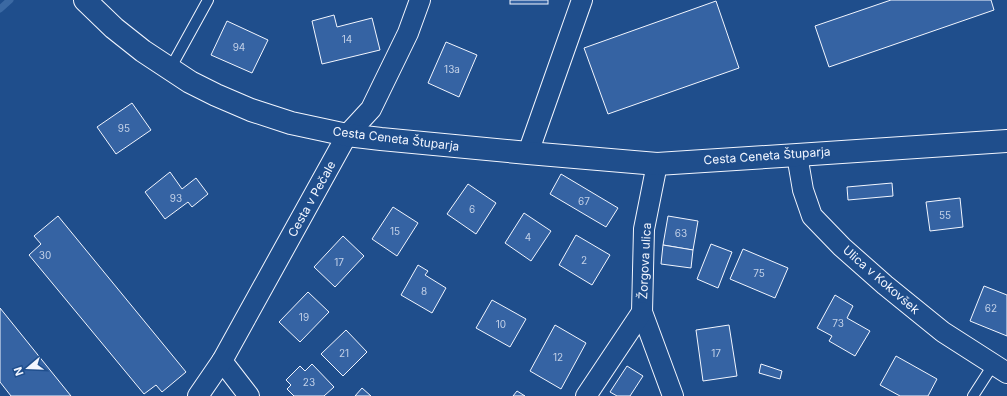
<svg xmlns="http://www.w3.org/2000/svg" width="1007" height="396" viewBox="0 0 1007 396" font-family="Inter,sans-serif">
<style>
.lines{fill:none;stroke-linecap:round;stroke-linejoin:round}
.stream{stroke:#3b69a3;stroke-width:7}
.building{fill:#3563a3;stroke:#f2f6ff}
.service-casing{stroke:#f2f6ff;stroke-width:12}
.minor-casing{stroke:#f2f6ff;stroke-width:22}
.tertiary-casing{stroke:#f2f6ff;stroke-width:24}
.service{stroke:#1f4e8c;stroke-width:10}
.minor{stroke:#1f4e8c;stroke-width:20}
.tertiary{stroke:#1f4e8c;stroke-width:22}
.labels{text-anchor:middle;stroke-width:3;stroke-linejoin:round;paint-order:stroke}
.number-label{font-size:10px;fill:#c3d1e8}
.street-label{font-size:12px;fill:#f2f6ff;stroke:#1f4e8c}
</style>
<rect width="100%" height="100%" fill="#1f4e8c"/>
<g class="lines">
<path class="stream" d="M0 9 10 0"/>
</g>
<g class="building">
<rect x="510" y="0" width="38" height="4"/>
<path d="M891 0H991L994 10 829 67 815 26Z"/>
<path d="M716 1 739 68 608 114 584 48Z"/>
<path d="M334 15 337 27 372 18 380 50 322 64 312 21Z"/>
<path d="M227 21 268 40 252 73 211 55Z"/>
<path d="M446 42 477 55 459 97 428 83Z"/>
<path d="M132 103 151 130 116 154 97 127Z"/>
<path d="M170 172 182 189 196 178 208 194 192 207 188 202 165 219 145 192Z"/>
<path d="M561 174 618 208 606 227 550 194Z"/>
<path d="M892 183 893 196 848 200 847 187Z"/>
<path d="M468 184 496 203 476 234 447 214Z"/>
<path d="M960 198 963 227 930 231 926 202Z"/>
<path d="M393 207 418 223 397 256 372 239Z"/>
<path d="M524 213 551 231 531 261 505 243Z"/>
<path d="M58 216 186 372 162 392 156 385 144 394 29 255 41 244 34 236Z"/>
<path d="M668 216 698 221 693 250 663 245Z"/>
<path d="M576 235 610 255 592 285 559 265Z"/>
<path d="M343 236 364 256 335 287 314 267Z"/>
<path d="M711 244 732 252 718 288 697 279Z"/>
<path d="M663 245 693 250 691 268 661 264Z"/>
<path d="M743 249 788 268 775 298 730 279Z"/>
<path d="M418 265 428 271 425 275 446 288 432 313 401 295Z"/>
<path d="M984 286 1007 295V336L970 321Z"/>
<path d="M308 292 329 312 300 342 279 322Z"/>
<path d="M835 295 853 306 847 318 870 331 855 356 829 341 832 336 817 328Z"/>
<path d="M492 300 526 319 510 347 476 328Z"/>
<path d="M0 308 71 396H11L0 382Z"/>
<path d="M555 325 586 343 561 389 530 371Z"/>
<path d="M729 325 737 376 703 381 696 330Z"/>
<path d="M346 330 367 352 343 376 321 354Z"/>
<path d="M896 356 937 379 928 396H900L880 385Z"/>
<path d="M312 364 334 387 324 396H294L287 389 291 385 286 380 300 366 305 371Z"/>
<path d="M761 364 782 371 780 379 759 373Z"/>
<path d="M627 366 643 376 630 396H617L610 392Z"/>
<path d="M362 388 371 396H355Z"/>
<path d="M517 391 525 396H513Z"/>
</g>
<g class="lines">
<defs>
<g id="service">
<path d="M170 69 208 0"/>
<path d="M973 396 993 365"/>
</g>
<g id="minor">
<path d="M528 153 582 0"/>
<path d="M797 155 803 190 812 216 842 247 885 285 943 332 1007 373"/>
<path d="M657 164 644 229 642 312 673 396"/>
<path d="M222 361 249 396"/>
<path d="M198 396 222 361 347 135 371 109 408 33 420 0"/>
<path d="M586 396 642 312"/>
</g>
<path id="tertiary" d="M85 0 114 28 143 51 190 82 216 95 251 110 291 123 347 135 381 139 528 153 657 164 797 155 1007 141"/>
</defs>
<use href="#service" class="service-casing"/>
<use href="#minor" class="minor-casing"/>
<use href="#tertiary" class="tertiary-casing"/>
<use href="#service" class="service"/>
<use href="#minor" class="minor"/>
<use href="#tertiary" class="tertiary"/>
</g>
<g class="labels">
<g class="number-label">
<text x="347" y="43">14</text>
<text x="239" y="51">94</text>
<text x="452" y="73">13a</text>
<text x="124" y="132">95</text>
<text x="176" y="202">93</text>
<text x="584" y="205">67</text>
<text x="472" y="213">6</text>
<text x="945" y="219">55</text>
<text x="395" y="235">15</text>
<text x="681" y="237">63</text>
<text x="528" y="241">4</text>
<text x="45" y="259">30</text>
<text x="584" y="264">2</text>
<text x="339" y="266">17</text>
<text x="759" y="277">75</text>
<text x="424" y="295">8</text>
<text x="991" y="312">62</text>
<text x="304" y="321">19</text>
<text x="838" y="327">73</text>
<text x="501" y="328">10</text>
<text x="344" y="357">21</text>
<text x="716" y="357">17</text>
<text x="558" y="361">12</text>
<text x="309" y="386">23</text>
</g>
<g class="street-label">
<text transform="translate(396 139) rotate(7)" y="4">Cesta Ceneta Štuparja</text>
<text transform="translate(767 156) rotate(-4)" y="4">Cesta Ceneta Štuparja</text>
<text transform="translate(312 199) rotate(-61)" y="4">Cesta v Pečale</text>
<text transform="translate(645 261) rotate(-87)" y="4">Žorgova ulica</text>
<text transform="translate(881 280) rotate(41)" y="4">Ulica v Kokovšek</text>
</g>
</g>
<g transform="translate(28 368) rotate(251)" stroke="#1f4e8c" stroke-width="3" paint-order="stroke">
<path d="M0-3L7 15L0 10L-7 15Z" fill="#f2f6ff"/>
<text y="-6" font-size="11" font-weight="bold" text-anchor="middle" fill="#f2f6ff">N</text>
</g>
</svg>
